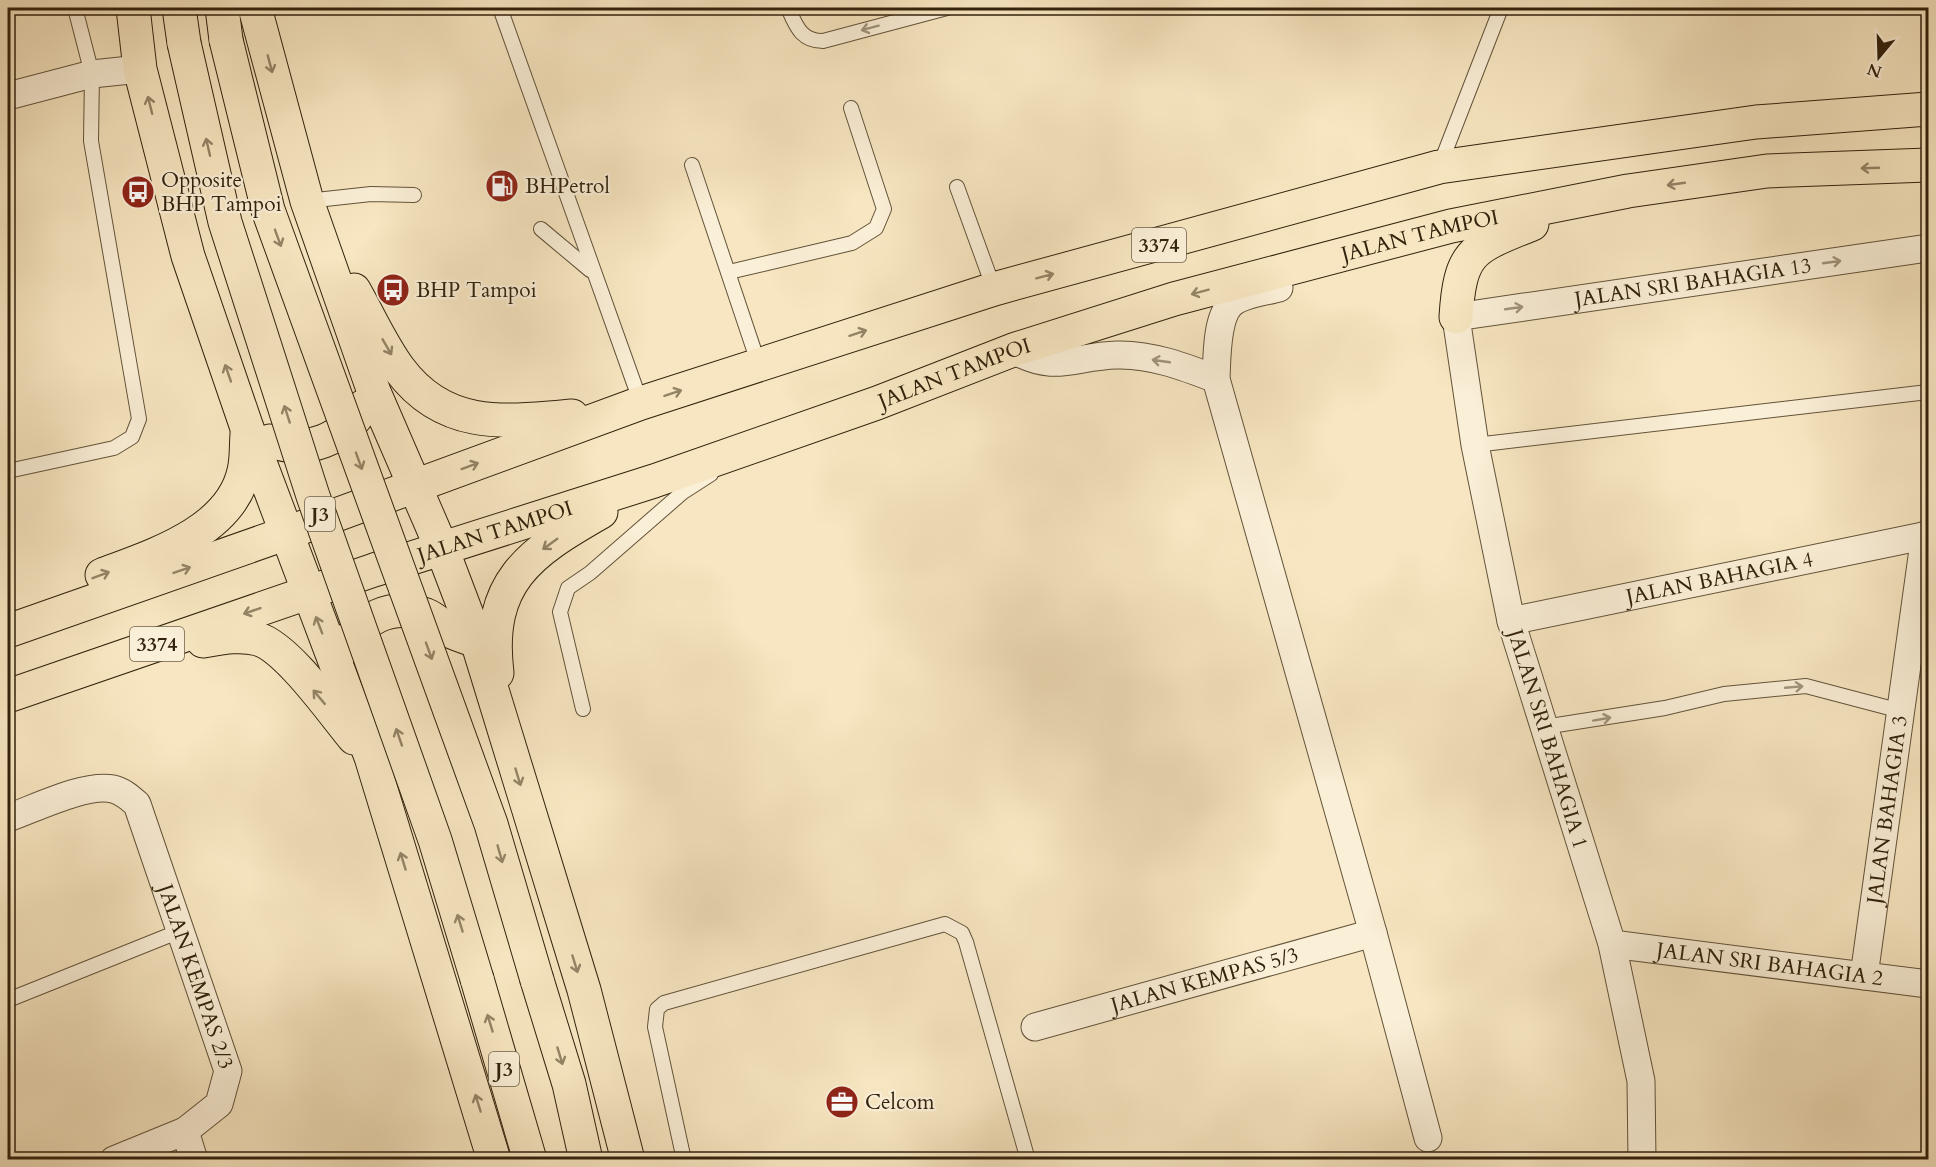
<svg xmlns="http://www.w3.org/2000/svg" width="1936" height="1167" viewBox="0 0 1936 1167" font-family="Cardo,serif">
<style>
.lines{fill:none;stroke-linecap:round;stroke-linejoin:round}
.service-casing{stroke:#635339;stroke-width:16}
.minor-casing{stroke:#635339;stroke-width:29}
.primary-casing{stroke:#32220c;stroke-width:35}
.service{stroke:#faefd7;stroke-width:14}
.minor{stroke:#faefd7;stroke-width:27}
.primary{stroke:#f7e6c1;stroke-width:33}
.primary-bridge-casing{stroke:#32220c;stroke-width:35;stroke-linecap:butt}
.primary-bridge{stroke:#f7e6c1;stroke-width:33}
.oneway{stroke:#a0937c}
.oneway2{stroke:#948466}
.labels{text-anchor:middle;stroke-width:4.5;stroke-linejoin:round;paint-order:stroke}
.shield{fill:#faefd7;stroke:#6e6049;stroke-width:1.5}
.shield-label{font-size:20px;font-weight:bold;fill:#32220c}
.poi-label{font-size:21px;fill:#32220c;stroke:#faefd7;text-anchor:start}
.street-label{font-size:21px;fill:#32220c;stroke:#faefd7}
</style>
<rect width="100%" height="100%" fill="#f7e6c1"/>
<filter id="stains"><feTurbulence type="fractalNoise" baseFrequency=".00333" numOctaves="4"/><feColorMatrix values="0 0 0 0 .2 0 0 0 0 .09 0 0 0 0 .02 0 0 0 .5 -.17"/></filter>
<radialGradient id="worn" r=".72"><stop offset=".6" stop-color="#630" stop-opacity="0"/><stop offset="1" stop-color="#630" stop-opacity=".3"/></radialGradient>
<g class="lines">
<defs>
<g id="service">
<path d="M500 8 641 403"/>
<path d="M788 8C796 26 801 41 823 41L947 8"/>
<path d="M692 165 759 365"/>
<path d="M1440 165 1501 8"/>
<path d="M957 187 994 289"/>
<path d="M307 201 371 194 414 195"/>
<path d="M541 229 590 270"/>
<path d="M729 272 852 243 876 228 884 209 851 108"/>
<path d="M1475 445 1928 392"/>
<path d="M8 471 114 448 132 437 139 419 91 141 92 74 75 8"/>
<path d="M583 709 560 612 568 588 590 573 683 492 711 474"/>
<path d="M1544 727 1665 708 1724 694 1806 686 1901 711"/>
<path d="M8 1000 180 931"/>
<path d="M684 1160 655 1027 657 1009 664 1003 945 924 962 933 966 942 1028 1160"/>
</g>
<g id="minor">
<path d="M8 96 92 74 140 69"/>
<path d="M1279 288C1265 292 1241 294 1230 305 1216 320 1217 360 1216 379L1373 933 1428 1138"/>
<path d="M1013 350C1057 374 1073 356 1117 355 1151 354 1185 367 1216 379"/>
<path id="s1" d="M1511 621 1928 535"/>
<path id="s2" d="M8 818C34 809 85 783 113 789 122 791 129 797 137 804L228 1071 219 1104 185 1131 114 1160"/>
<path id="s3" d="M1612 944 1928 984"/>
<path id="s4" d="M1864 976 1925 535"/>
<path id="s5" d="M1035 1027 1373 933"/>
<path d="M185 1131 194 1160"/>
<path id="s6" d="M1642 1160 1641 1081 1612 944 1511 621 1475 445 1456 317 1928 248"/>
</g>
<g id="primary">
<path d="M133 8 140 69 188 256 247 428 371 757 494 1160"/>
<path d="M179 8 184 43"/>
<path d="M222 8 226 40"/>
<path d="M255 8 307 201 374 392 442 549 477 641 584 990 628 1160"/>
<path d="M354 290C369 316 382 346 400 370 445 430 505 422 572 416"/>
<path d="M1456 317C1460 249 1474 248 1532 224"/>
<path d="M270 441C308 454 343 440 364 406"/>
<path d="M102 575C152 556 231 532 244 471 247 459 246 446 247 434"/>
<path d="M8 631 287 533 641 403 994 289 1439 167 1756 122 1928 109"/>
<path d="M203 641C221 638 240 634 258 639 288 648 333 713 354 738"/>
<path d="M343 649C361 619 391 602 426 615 435 618 441 627 450 631 458 635 468 638 477 641"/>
<path d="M497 673C486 582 529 553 601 512"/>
<path id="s7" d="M8 696 374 570 654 481 877 403 1013 350 1174 299 1451 226 1628 191 1767 171 1928 165"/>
<path d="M477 979 530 1160"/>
<path d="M537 980 569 1084 586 1160"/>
</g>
</defs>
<use href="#service" class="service-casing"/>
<use href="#minor" class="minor-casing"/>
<use href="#primary" class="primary-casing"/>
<use href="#service" class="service"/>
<use href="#minor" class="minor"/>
<use href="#primary" class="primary"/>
<defs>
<g id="primary-bridge">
<path d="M226 40 268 210 491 824 537 980"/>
<path d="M184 43 225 222 313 496 435 840 477 979"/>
</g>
</defs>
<use href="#primary-bridge" class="primary-bridge-casing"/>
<use href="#primary-bridge" class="primary-bridge"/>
</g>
<defs><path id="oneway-shaft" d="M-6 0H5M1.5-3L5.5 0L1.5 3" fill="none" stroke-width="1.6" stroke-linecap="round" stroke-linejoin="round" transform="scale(1.5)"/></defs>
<g class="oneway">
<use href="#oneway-shaft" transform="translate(870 28) rotate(165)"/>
<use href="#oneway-shaft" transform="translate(1832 262) rotate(-8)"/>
<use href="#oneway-shaft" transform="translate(1514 308) rotate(-8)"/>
<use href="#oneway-shaft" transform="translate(1161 361) rotate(-172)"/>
<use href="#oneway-shaft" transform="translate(1794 687) rotate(-5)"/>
<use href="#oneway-shaft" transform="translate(1602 719) rotate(-10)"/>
</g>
<g class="oneway2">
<use href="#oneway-shaft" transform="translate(270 64) rotate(75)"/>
<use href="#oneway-shaft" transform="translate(150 105) rotate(-104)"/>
<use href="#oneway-shaft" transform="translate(208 147) rotate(-103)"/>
<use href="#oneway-shaft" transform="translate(1870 168) rotate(178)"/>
<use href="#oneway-shaft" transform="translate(1676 184) rotate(172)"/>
<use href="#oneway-shaft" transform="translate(278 238) rotate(70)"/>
<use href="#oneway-shaft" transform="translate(1045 276) rotate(-15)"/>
<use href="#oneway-shaft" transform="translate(1200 292) rotate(165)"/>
<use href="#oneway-shaft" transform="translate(858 333) rotate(-18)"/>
<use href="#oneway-shaft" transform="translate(387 347) rotate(60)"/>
<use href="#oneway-shaft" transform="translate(228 373) rotate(-109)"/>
<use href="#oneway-shaft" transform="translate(673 393) rotate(-18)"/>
<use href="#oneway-shaft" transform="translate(287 414) rotate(-108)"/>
<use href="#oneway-shaft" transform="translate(359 461) rotate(70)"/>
<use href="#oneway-shaft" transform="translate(470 466) rotate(-20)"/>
<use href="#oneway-shaft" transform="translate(550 544) rotate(144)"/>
<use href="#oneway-shaft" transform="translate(182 570) rotate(-19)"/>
<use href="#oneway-shaft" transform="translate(101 575) rotate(-21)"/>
<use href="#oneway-shaft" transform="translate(252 611) rotate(161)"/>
<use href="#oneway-shaft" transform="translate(319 625) rotate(-111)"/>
<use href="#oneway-shaft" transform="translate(429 651) rotate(70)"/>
<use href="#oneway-shaft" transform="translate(319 697) rotate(-130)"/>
<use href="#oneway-shaft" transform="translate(399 737) rotate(-109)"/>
<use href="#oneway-shaft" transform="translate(518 777) rotate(73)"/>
<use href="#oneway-shaft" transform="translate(500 854) rotate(74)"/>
<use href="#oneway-shaft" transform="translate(403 861) rotate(-107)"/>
<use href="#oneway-shaft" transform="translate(460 923) rotate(-107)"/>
<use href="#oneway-shaft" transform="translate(575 964) rotate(73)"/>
<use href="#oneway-shaft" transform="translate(490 1023) rotate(-107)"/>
<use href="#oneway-shaft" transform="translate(560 1056) rotate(73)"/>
<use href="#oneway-shaft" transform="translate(478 1103) rotate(-107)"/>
</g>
<defs>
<symbol id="fuel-disc" viewBox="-11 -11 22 22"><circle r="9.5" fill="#8f2418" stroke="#faefd7"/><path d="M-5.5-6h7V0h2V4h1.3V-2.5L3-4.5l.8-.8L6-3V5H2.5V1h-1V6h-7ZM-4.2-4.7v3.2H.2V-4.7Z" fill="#fff"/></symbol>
<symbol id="bus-disc" viewBox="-11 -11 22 22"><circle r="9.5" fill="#8f2418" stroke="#faefd7"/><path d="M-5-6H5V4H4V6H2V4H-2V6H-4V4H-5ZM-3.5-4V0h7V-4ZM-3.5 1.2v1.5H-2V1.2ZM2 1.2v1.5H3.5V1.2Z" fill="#fff"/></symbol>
<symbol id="office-disc" viewBox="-11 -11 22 22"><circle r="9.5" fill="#8f2418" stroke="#faefd7"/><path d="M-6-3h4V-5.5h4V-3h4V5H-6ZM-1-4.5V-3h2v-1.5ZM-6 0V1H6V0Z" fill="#fff"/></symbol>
</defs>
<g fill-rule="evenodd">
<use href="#fuel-disc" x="483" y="167" width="38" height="38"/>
<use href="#bus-disc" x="119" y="173" width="38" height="38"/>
<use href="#bus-disc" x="374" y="271" width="38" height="38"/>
<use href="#office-disc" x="823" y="1083" width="38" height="38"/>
</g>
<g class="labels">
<g class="shield">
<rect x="1132" y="228" width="54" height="34" rx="4.5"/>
<rect x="305" y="497" width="30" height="34" rx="4.5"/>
<rect x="130" y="627" width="54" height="34" rx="4.5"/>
<rect x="489" y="1052" width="30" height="34" rx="4.5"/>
</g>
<g class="shield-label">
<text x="1159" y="252">3374</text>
<text x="320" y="521">J3</text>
<text x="157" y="651">3374</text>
<text x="504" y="1076">J3</text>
</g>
<g class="poi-label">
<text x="161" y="187">Opposite<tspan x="161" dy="24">BHP Tampoi</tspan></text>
<text x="525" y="193">BHPetrol</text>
<text x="416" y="297">BHP Tampoi</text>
<text x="865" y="1109">Celcom</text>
</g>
<g class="street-label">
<text dy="7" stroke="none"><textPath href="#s7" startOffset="1486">JALAN TAMPOI</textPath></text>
<text dy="7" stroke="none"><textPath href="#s6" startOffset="1106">JALAN SRI BAHAGIA 13</textPath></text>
<text dy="7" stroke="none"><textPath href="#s7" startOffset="1000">JALAN TAMPOI</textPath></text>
<text dy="7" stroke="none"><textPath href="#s7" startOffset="514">JALAN TAMPOI</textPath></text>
<text dy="7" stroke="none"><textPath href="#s1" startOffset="213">JALAN BAHAGIA 4</textPath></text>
<text transform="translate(1548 739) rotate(73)" y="7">JALAN SRI BAHAGIA 1</text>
<text dy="7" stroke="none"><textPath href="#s4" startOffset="168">JALAN BAHAGIA 3</textPath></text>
<text dy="7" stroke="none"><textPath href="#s3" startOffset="159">JALAN SRI BAHAGIA 2</textPath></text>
<text dy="7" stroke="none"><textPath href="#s2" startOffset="321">JALAN KEMPAS 2/3</textPath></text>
<text dy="7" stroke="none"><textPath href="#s5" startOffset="176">JALAN KEMPAS 5/3</textPath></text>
</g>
</g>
<rect width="1936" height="1167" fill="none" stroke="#f7e6c1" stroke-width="30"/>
<rect x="9" y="9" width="1918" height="1149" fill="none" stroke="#32220c" stroke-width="3"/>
<rect x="15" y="15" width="1906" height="1137" fill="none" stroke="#32220c" stroke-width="1.5"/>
<g transform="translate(1879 57) rotate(199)" stroke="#faefd7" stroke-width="4.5" paint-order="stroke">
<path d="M0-4.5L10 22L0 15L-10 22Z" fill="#32220c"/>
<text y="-9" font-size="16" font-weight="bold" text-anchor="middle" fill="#32220c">N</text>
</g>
<rect width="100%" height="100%" filter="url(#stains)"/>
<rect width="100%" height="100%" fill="url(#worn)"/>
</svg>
